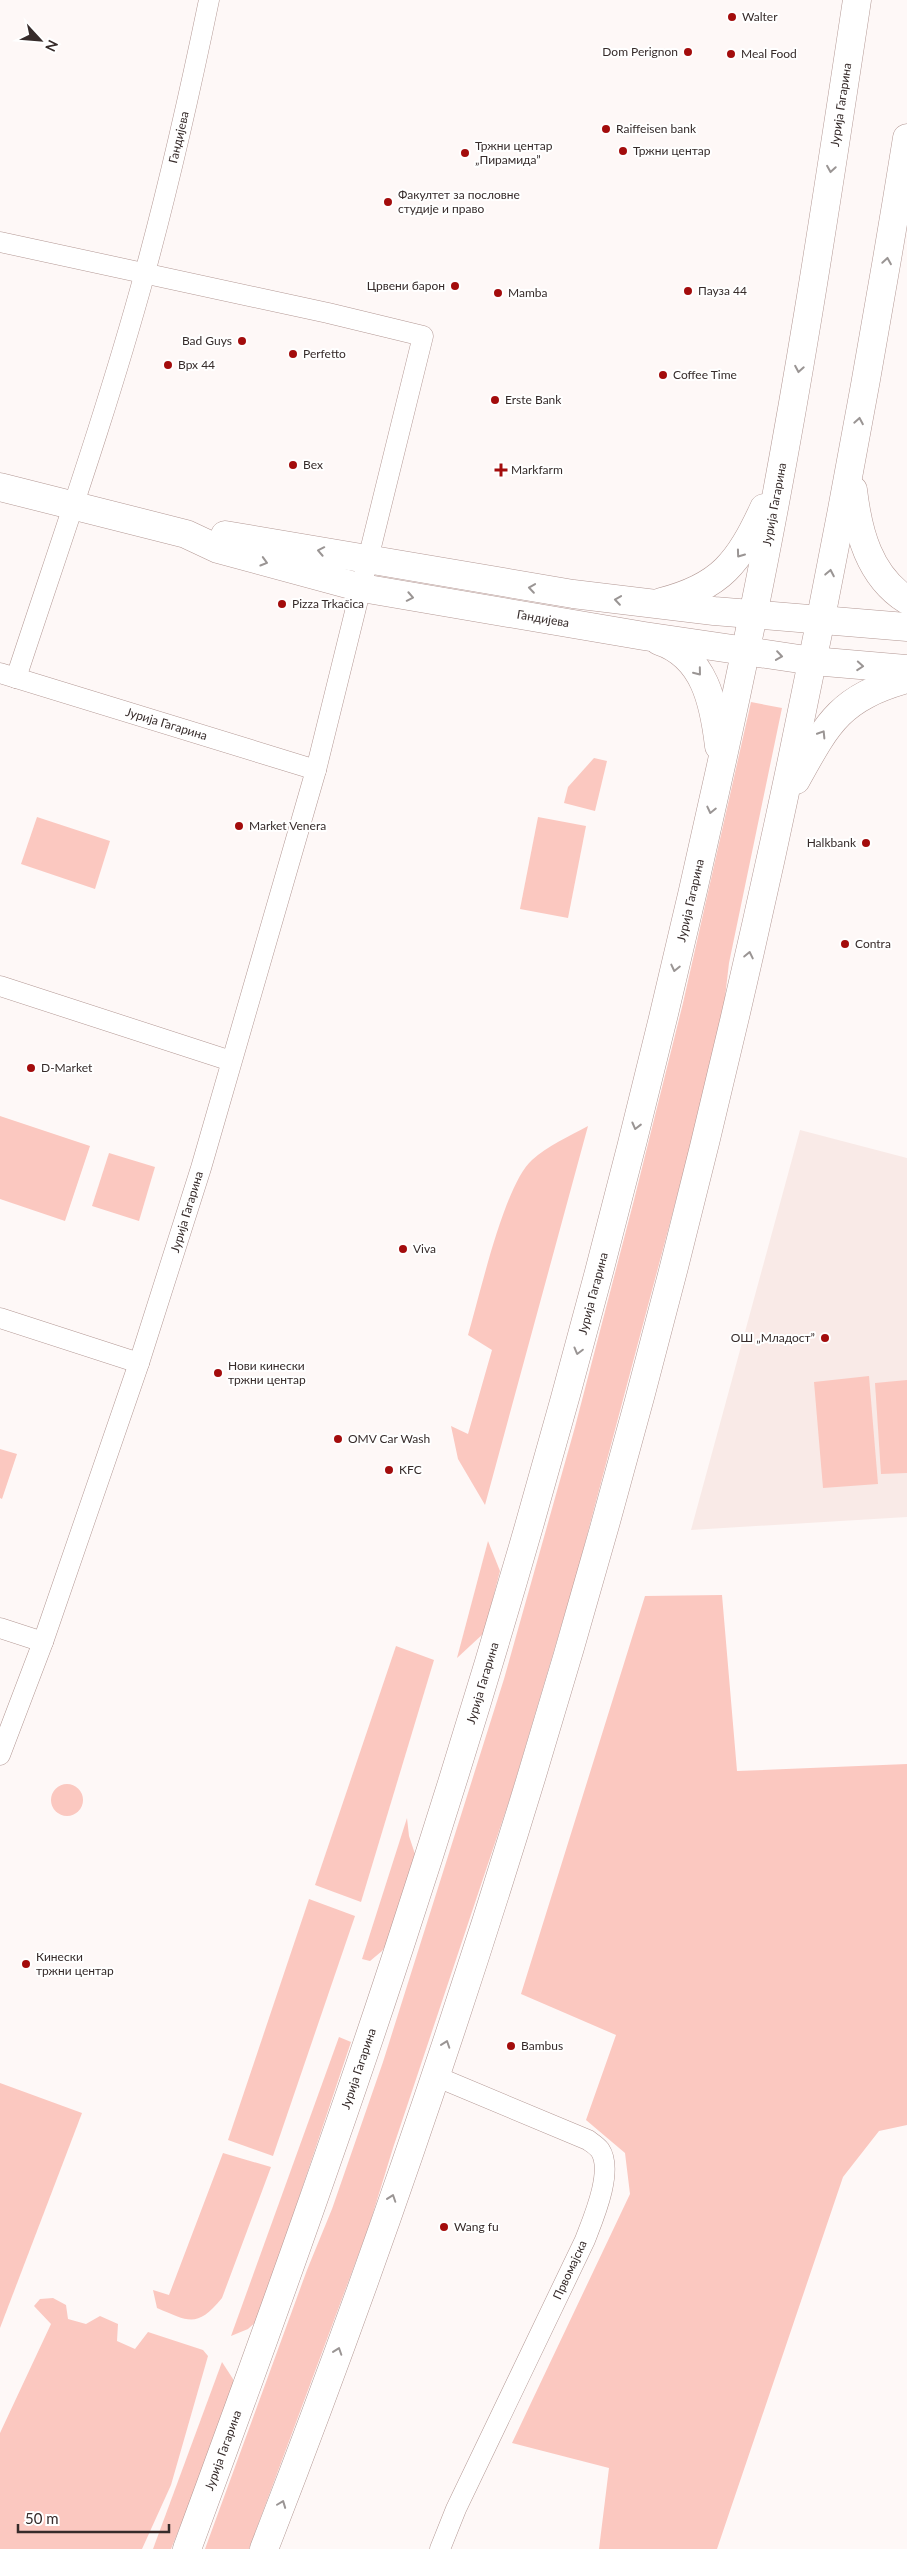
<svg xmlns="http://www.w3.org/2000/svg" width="907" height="2549" viewBox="0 0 907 2549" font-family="Lato,sans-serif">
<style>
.built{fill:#f9eae7}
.green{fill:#fbc8c0}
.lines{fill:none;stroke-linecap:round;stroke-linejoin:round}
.street-casing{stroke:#b39894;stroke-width:21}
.secondary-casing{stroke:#b39894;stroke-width:29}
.street{stroke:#fff;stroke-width:20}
.secondary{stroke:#fff;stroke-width:28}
.oneway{stroke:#9a9594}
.poi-dot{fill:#a30c0c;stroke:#fff;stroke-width:2}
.labels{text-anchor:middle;stroke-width:4;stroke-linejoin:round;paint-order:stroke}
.poi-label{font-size:12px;fill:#362b2a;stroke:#fff;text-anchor:start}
.street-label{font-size:12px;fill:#362b2a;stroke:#fff}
</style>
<rect width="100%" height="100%" fill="#fef8f7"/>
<path class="built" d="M800 1130 907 1158V1517L691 1530Z"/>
<g class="green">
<path d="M751 702 782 708 729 963 724 1006 693 1136 577 1573 511 1795 393 2148 369 2226 249 2549H205L307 2270 332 2209 383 2062 504 1679 575 1427 634 1200 683 1003Z"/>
<path d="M594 758 607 761 595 811 564 803 568 787Z"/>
<path d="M37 817 110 841 95 889 21 864Z"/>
<path d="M538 817 586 826 568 918 520 909Z"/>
<path d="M0 1116 90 1146 65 1221 0 1199Z"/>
<path d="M588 1126 485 1505 458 1459 451 1426 468 1434 492 1350 468 1335C480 1295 504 1185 532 1160 547 1146 570 1136 588 1126Z"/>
<path d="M109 1153 155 1167 139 1221 92 1206Z"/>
<path d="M869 1376 878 1484 823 1488 814 1382Z"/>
<path d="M907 1380V1473L881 1474 875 1383Z"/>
<path d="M0 1449 17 1454 2 1499 0 1498Z"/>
<path d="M488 1541 500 1571 484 1633 457 1658Z"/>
<path d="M722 1595 737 1771 907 1764V2125L879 2131 843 2177 717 2549H599L609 2468 512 2443 630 2194 625 2153 586 2120 616 2035 521 1994 645 1596Z"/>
<path d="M396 1646 434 1660 361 1902 315 1885Z"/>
<circle cx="67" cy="1800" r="16"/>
<path d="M407 1818 409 1836 416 1857 389 1940 382 1951 370 1961 362 1959Z"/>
<path d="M309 1899 355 1916 273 2156 228 2140Z"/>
<path d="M339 2037 351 2042 258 2320 248 2329 231 2336Z"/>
<path d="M0 2083 82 2113 0 2328Z"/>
<path d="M223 2153 271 2167 222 2298C197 2328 190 2322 157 2308L153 2290 169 2295Z"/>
<path d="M53 2298 66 2305 68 2319 86 2324 100 2316 118 2324 117 2341 135 2349 148 2332 203 2350 208 2356 171 2485 142 2549H0V2433L51 2324 34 2306 40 2299Z"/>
<path d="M222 2362 233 2379 234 2395 171 2549H153Z"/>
</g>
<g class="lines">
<defs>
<g id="street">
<path d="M0 242 328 313 423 336 316 770 201 1168 139 1363 43 1642 0 1755"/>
<path id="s1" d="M0 673 316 770"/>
<path id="s2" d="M16 678C60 544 107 411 144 276 169 185 190 92 209 0"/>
<path d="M0 986 231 1061"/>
<path d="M0 1318 139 1363"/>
<path d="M0 1628 43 1642"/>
<path d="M435 2076 588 2140C592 2143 597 2146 600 2150 614 2171 593 2219 585 2240L456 2509 440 2549"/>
</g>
<g id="secondary">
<path id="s3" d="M0 487 186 534 218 549 362 588 644 636 813 661 907 669"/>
<path d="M853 490C858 532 869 576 907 600"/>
<path d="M225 535 573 594 714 611 907 627"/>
<path d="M661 602C721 587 739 562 764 508"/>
<path d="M659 641C705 656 714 704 719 746"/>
<path d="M796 780C828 722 840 698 907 679"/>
<path id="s4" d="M187 2549C262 2346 336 2142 403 1936 545 1503 661 1061 753 615 795 411 826 205 857 0"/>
<path d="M264 2549C567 1772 775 961 907 138"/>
</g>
</defs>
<use href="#street" class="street-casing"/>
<use href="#secondary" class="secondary-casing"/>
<use href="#street" class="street"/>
<use href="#secondary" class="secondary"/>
</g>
<defs><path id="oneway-chevron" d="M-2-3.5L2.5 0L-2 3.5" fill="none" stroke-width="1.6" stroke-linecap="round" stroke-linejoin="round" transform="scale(1.25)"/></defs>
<g class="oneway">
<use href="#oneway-chevron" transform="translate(831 169) rotate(99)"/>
<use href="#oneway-chevron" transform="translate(887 261) rotate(-81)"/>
<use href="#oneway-chevron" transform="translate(799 369) rotate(100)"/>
<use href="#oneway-chevron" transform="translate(859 421) rotate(-80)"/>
<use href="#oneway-chevron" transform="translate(321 551) rotate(-169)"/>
<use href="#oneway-chevron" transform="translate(740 554) rotate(126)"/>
<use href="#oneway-chevron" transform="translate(264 562) rotate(16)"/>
<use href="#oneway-chevron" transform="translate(830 573) rotate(-79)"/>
<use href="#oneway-chevron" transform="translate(532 588) rotate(-172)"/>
<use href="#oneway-chevron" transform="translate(410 597) rotate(11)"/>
<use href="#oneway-chevron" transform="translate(618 600) rotate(-172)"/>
<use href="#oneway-chevron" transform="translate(779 656) rotate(8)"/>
<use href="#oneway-chevron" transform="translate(860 666) rotate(4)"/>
<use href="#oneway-chevron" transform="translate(698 672) rotate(51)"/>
<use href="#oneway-chevron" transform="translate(822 734) rotate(-58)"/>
<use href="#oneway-chevron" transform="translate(711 810) rotate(103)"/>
<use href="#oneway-chevron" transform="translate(749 955) rotate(-78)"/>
<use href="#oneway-chevron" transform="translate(675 968) rotate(103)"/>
<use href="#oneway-chevron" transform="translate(636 1126) rotate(104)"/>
<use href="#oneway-chevron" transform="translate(578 1351) rotate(105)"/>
<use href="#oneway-chevron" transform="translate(446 2044) rotate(-71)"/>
<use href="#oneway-chevron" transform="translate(392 2198) rotate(-71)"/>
<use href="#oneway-chevron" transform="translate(338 2351) rotate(-71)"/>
<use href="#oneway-chevron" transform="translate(282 2504) rotate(-69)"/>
</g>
<g class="poi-dot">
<circle cx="732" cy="17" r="5"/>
<circle cx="688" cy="52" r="5"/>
<circle cx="731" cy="54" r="5"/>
<circle cx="606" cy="129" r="5"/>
<circle cx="623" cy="151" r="5"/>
<circle cx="465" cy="153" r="5"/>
<circle cx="388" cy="202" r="5"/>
<circle cx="455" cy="286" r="5"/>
<circle cx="688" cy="291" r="5"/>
<circle cx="498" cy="293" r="5"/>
<circle cx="242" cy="341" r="5"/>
<circle cx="293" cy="354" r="5"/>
<circle cx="168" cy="365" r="5"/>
<circle cx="663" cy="375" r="5"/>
<circle cx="495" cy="400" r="5"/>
<circle cx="293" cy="465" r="5"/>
<path d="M498.5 462.5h5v5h5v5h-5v5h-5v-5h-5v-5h5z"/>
<circle cx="282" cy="604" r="5"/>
<circle cx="239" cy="826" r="5"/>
<circle cx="866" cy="843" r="5"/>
<circle cx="845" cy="944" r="5"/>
<circle cx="31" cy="1068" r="5"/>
<circle cx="403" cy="1249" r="5"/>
<circle cx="825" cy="1338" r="5"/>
<circle cx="218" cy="1373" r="5"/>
<circle cx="338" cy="1439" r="5"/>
<circle cx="389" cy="1470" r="5"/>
<circle cx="26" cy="1964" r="5"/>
<circle cx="511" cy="2046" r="5"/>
<circle cx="444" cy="2227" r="5"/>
</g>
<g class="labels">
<g class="poi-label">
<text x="742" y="21">Walter</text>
<text x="678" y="56" text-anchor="end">Dom Perignon</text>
<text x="741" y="58">Meal Food</text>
<text x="616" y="133">Raiffeisen bank</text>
<text x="475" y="150">Тржни центар<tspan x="475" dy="14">„Пирамида”</tspan></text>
<text x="633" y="155">Тржни центар</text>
<text x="398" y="199">Факултет за пословне<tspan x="398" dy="14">студије и право</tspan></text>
<text x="445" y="290" text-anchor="end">Црвени барон</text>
<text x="698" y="295">Пауза 44</text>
<text x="508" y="297">Mamba</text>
<text x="232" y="345" text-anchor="end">Bad Guys</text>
<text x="303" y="358">Perfetto</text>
<text x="178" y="369">Врх 44</text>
<text x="673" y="379">Coffee Time</text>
<text x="505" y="404">Erste Bank</text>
<text x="303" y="469">Bex</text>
<text x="511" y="474">Markfarm</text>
<text x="292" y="608">Pizza Trkačica</text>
<text x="249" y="830">Market Venera</text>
<text x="856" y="847" text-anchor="end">Halkbank</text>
<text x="855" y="948">Contra</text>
<text x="41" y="1072">D-Market</text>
<text x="413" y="1253">Viva</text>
<text x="815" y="1342" text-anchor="end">ОШ „Младост”</text>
<text x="228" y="1370">Нови кинески<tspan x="228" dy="14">тржни центар</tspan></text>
<text x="348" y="1443">OMV Car Wash</text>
<text x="399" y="1474">KFC</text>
<text x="36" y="1961">Кинески<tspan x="36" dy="14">тржни центар</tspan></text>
<text x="521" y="2050">Bambus</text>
<text x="454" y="2231">Wang fu</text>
</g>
<g class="street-label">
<text dy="4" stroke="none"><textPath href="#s4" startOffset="2535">Јурија Гагарина</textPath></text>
<text dy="4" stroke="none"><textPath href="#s2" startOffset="565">Гандијева</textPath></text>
<text dy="4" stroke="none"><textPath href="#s4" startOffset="2130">Јурија Гагарина</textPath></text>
<text dy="4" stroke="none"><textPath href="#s3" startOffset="560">Гандијева</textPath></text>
<text dy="4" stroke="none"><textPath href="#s1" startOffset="174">Јурија Гагарина</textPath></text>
<text dy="4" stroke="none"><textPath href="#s4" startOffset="1725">Јурија Гагарина</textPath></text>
<text transform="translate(187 1212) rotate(-73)" y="4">Јурија Гагарина</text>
<text dy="4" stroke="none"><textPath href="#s4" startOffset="1320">Јурија Гагарина</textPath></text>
<text dy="4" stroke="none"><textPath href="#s4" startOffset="915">Јурија Гагарина</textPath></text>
<text dy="4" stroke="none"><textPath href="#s4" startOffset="510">Јурија Гагарина</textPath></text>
<text transform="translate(570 2270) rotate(-65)" y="4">Првомајска</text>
<text dy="4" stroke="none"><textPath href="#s4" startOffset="105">Јурија Гагарина</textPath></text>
</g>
</g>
<g transform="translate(40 40) rotate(116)" stroke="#ffffff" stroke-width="4" paint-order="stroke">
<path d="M0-4L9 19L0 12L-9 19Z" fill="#362b2a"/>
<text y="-8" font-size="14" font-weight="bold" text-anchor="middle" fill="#362b2a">N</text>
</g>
<path d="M18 2524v8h151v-8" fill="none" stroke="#362b2a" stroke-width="2.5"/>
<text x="25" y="2524" font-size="15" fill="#362b2a" stroke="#ffffff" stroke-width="4" paint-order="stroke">50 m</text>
</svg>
